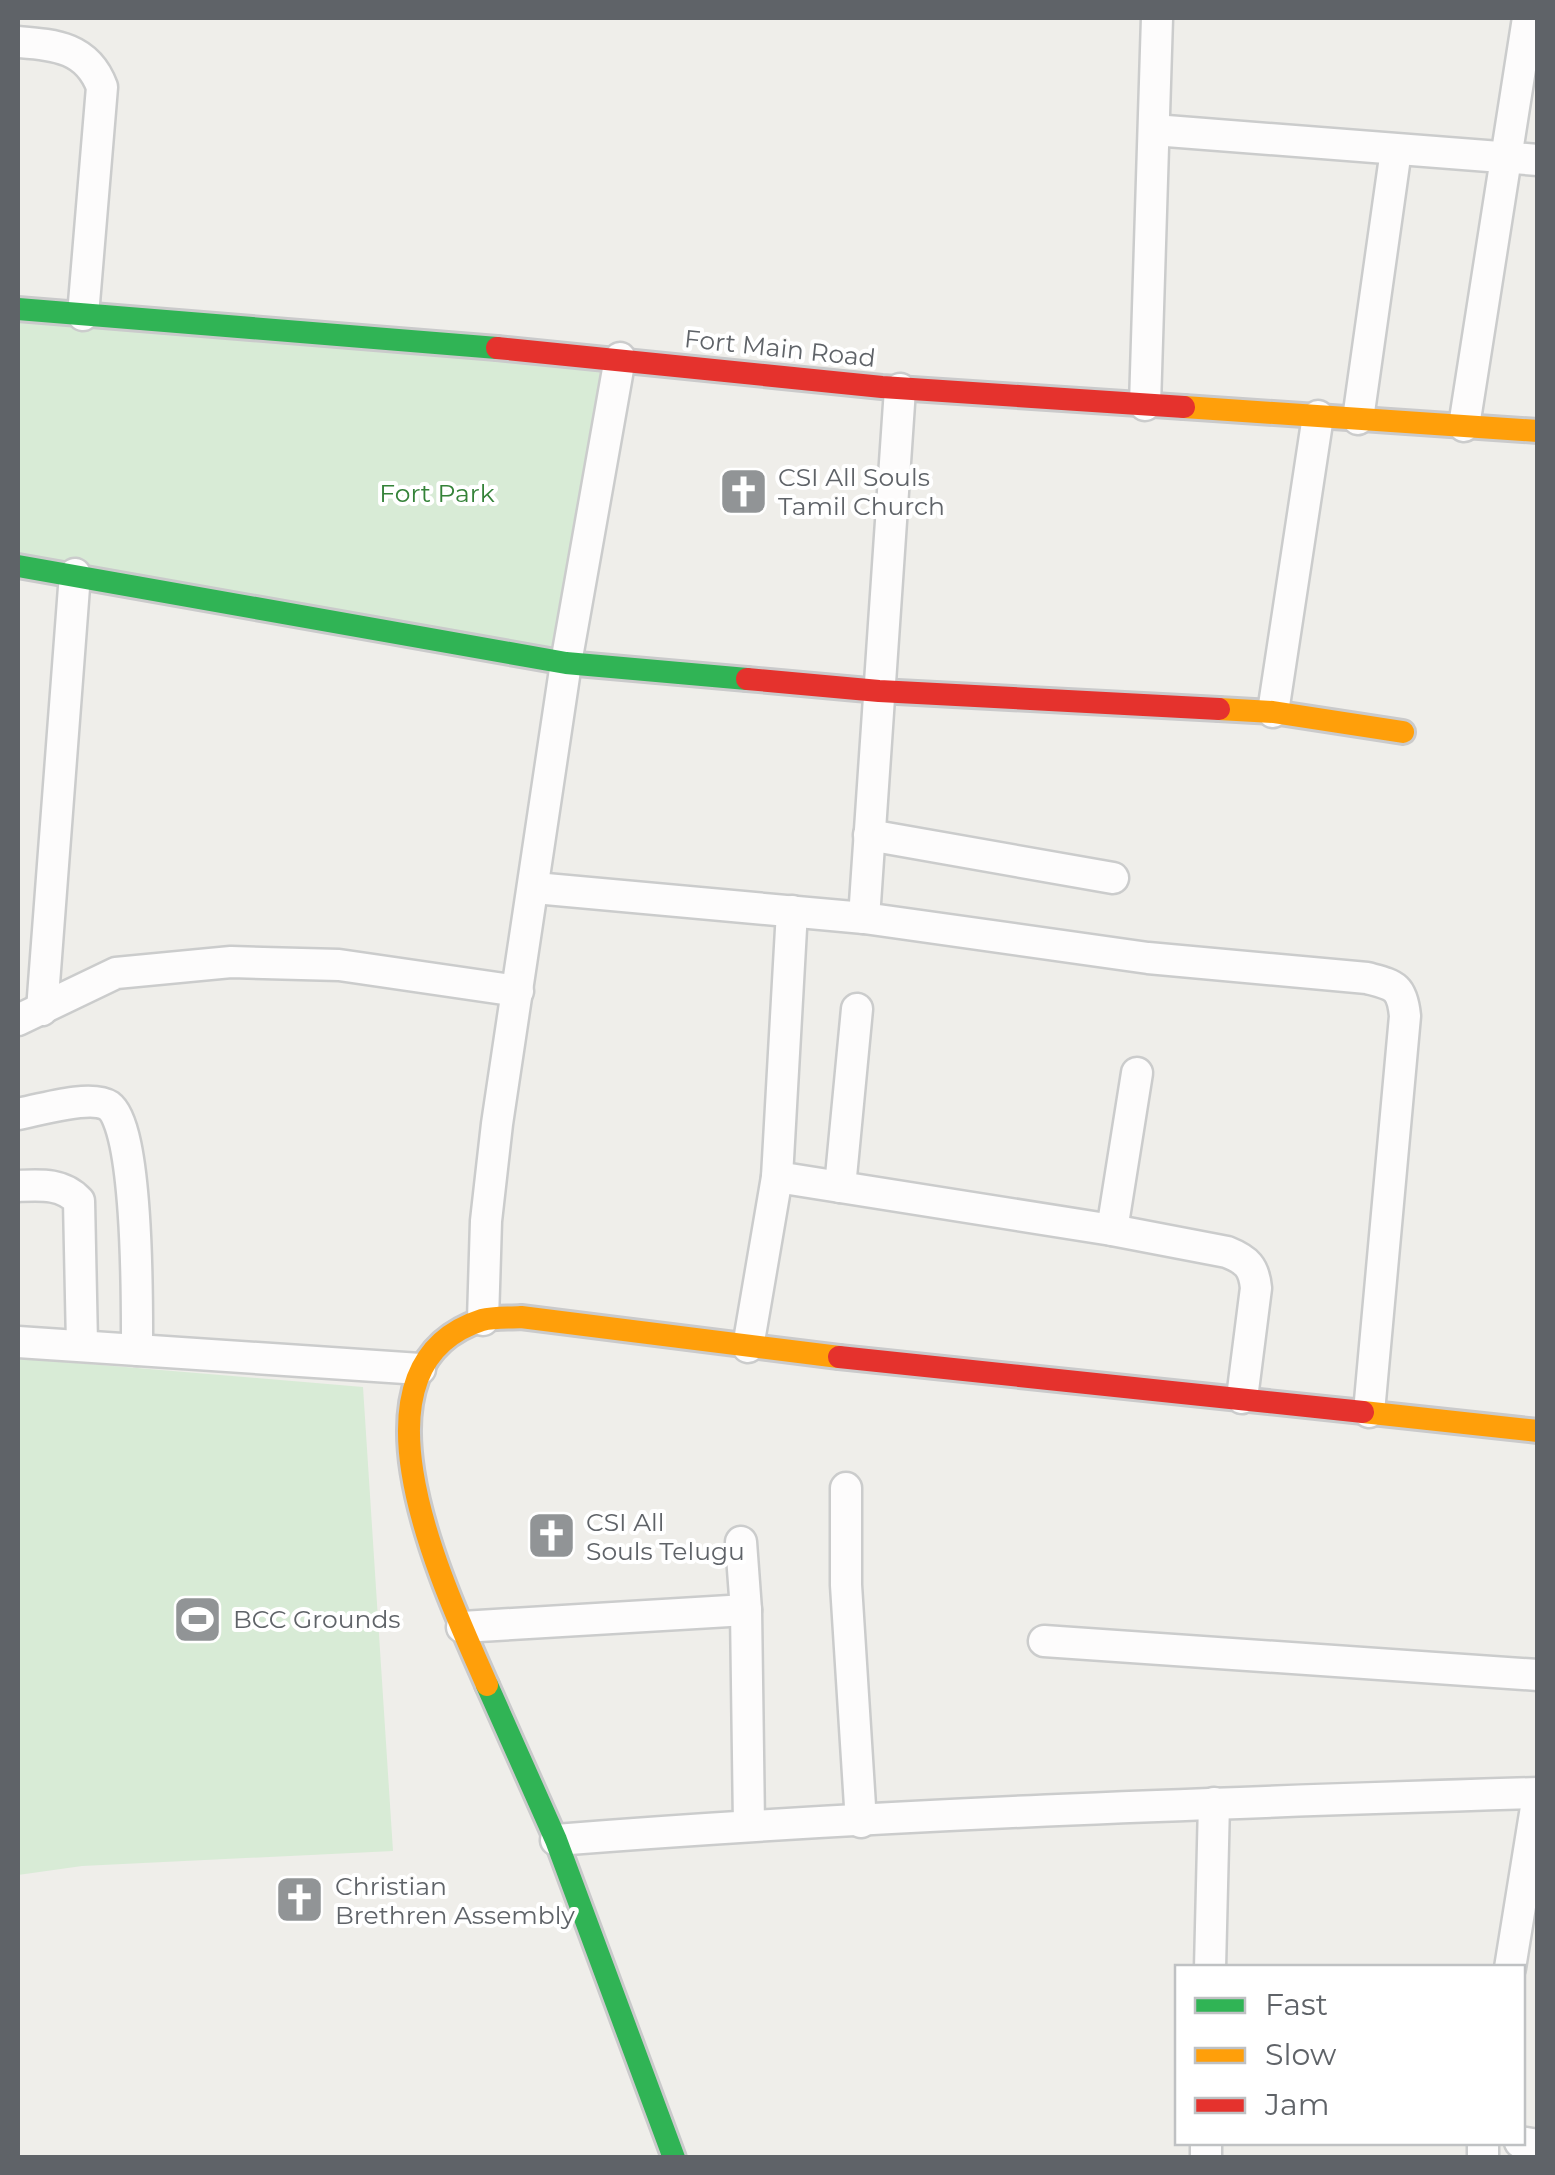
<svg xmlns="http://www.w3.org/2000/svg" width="1555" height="2175" viewBox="0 0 1555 2175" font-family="Montserrat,sans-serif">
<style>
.green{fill:#d8ebd6}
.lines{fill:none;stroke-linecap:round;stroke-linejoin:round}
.street-casing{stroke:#cbcccc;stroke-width:35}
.fast-casing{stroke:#cacacb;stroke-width:28}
.slow-casing{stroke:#cacacb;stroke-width:28}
.jam-casing{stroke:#cacacb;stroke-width:28}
.street{stroke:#fdfcfc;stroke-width:30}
.fast{stroke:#30b455;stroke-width:22}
.slow{stroke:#ff9f0a;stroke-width:22}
.jam{stroke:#e5322d;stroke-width:22}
.labels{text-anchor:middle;stroke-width:8;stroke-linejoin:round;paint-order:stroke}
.street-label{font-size:25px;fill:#5f6368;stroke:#fff}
.poi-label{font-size:25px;fill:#5f6368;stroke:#fff;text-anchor:start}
.park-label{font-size:25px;fill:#348238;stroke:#fff}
</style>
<rect width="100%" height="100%" fill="#efeeea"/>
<g class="green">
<path d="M18 310 606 369 562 655 18 567Z"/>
<path d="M18 1358 363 1387 393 1851 82 1866 18 1875Z"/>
</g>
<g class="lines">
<defs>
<g id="street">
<path d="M18 42C55 45 87 47 102 87L83 315"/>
<path d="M1154 130 1538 160"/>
<path d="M1145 405 1157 18"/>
<path d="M1358 419 1396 150"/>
<path d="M1464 426 1528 18"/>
<path d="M1273 712 1318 416"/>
<path d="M869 835 1113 878"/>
<path d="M535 888 864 918 1148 958 1367 978C1393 985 1402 985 1405 1016L1369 1412"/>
<path d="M864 918 900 389"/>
<path d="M42 1010 75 574"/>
<path d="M18 1020 116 973 231 962 339 965 518 991"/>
<path d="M18 1114C39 1110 91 1094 109 1106 139 1128 137 1309 137 1350"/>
<path d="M777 1177 1112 1230 1227 1252C1247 1260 1254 1267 1256 1288L1242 1398"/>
<path d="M18 1186C40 1185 63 1183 79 1201L82 1344"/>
<path d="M840 1187 857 1009"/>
<path d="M1112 1230 1137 1073"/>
<path d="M483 1320 486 1221 497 1124 566 663 620 358"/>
<path d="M18 1342 420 1369"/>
<path d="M748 1347 777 1177 792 911"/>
<path d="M846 1488V1585L861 1822"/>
<path d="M741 1542 746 1610 749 1825"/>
<path d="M462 1627 746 1610"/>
<path d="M1044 1641 1538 1675"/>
<path d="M556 1840C882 1814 1210 1803 1538 1793"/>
<path d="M1210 1968 1214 1803"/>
<path d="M1510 1968 1538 1795"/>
<path d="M1520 2142 1538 2145"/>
<path d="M1206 2158V2142"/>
<path d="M1483 2158V2142"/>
</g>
<g id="fast">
<path d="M18 309 497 348"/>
<path d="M18 566 566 663 747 679"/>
<path d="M487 1685 556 1840 674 2158"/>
</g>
<g id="slow">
<path d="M1184 407 1538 431"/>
<path d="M1219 709 1273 712 1403 732"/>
<path d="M1363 1412 1538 1431"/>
<path d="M487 1685C449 1597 335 1367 482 1320 494 1317 509 1318 521 1317L839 1357"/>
</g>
<g id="jam">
<path d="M497 348 882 387 1184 407"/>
<path d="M747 679 879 691 1219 709"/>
<path d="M839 1357 1363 1412"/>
</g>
</defs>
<use href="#street" class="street-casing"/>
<use href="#fast" class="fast-casing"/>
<use href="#slow" class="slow-casing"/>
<use href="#jam" class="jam-casing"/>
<use href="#street" class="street"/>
<use href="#fast" class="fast"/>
<use href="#slow" class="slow"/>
<use href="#jam" class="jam"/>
</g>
<defs>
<symbol id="church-square" viewBox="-11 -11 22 22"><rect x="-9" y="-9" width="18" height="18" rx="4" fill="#919496" stroke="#fff"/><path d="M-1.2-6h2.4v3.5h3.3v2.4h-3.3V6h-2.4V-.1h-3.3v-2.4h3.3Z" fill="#fff"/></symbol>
<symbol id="stadium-square" viewBox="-11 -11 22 22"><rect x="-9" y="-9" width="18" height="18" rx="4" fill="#919496" stroke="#fff"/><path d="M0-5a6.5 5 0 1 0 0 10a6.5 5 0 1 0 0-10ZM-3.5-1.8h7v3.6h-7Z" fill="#fff"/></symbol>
</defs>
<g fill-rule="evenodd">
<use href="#church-square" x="716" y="464" width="55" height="55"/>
<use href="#church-square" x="524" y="1508" width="55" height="55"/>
<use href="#stadium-square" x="170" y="1592" width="55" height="55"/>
<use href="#church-square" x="272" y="1872" width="55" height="55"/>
</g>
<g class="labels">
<g class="street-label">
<text transform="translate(780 348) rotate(6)" y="9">Fort Main Road</text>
</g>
<g class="poi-label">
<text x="778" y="486">CSI All Souls<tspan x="778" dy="29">Tamil Church</tspan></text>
<text x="586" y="1531">CSI All<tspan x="586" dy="29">Souls Telugu</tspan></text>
<text x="233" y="1628">BCC Grounds</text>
<text x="335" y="1895">Christian<tspan x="335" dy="29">Brethren Assembly</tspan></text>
</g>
<g class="park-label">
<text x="437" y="502">Fort Park</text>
</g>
</g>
<rect width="1555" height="2175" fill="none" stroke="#5f6368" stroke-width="40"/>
<rect x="1175" y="1965" width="350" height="180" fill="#ffffff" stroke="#bfc1c3" stroke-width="2.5"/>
<rect x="1195" y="1998" width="50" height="15" fill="#30b455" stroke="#bfc1c3" stroke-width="2.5"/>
<text x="1265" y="2015" font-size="30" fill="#5f6368">Fast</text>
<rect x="1195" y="2048" width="50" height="15" fill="#ff9f0a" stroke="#bfc1c3" stroke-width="2.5"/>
<text x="1265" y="2065" font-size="30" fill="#5f6368">Slow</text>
<rect x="1195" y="2098" width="50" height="15" fill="#e5322d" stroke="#bfc1c3" stroke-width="2.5"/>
<text x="1265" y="2115" font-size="30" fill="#5f6368">Jam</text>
</svg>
